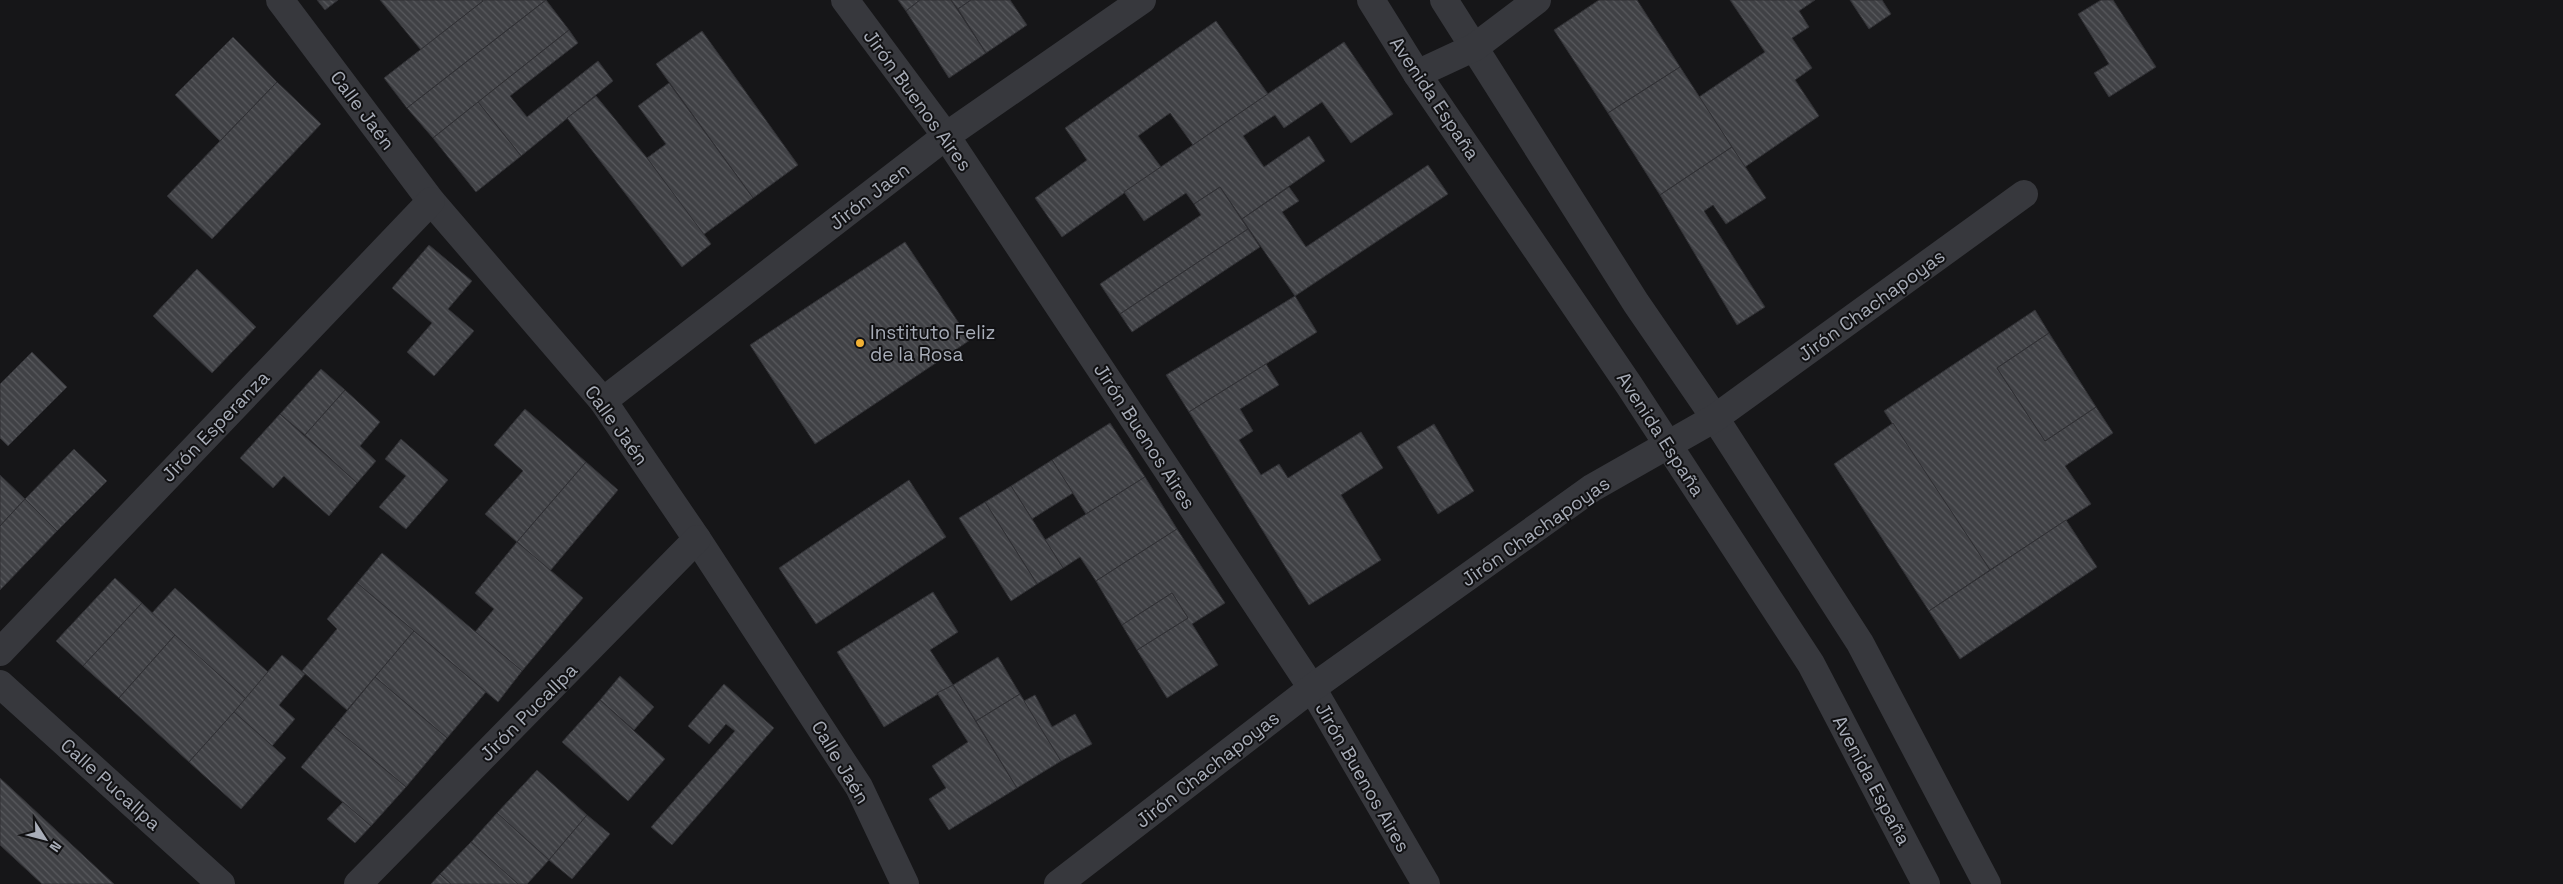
<svg xmlns="http://www.w3.org/2000/svg" width="2563" height="884" viewBox="0 0 2563 884" font-family="'Space Grotesk',sans-serif">
<style>
.building{fill:url(#building-back-hatch);stroke:#303034}
.lines{fill:none;stroke-linecap:round;stroke-linejoin:round}
.street{stroke:#37383d;stroke-width:28}
.poi-dot{fill:#f2b134;stroke:#111113;stroke-width:2}
.labels{text-anchor:middle;stroke-width:4;stroke-linejoin:round;paint-order:stroke}
.street-label{font-size:19px;fill:#a8adb8;stroke:#111113}
.poi-label{font-size:19px;fill:#a8adb8;stroke:#111113;text-anchor:start}
</style>
<defs>
<pattern id="building-back-hatch" width="6" height="6" patternUnits="userSpaceOnUse" patternTransform="scale(1.25)"><rect width="6" height="6" fill="#404145"/><path d="M-1 5l2 2M0 0l6 6M5-1l2 2" fill="none" stroke="#595a5e"/></pattern>
</defs>
<rect width="100%" height="100%" fill="#161618"/>
<g class="building">
<path d="M317 0H338L325 10Z"/>
<path d="M380 0H482L483 1 421 50Z"/>
<path d="M482 0H546L407 108 384 78 483 1Z"/>
<path d="M546 0 569 30 433 138 407 108Z"/>
<path d="M898 0H920L906 11Z"/>
<path d="M920 0H951L986 53 949 78 906 11Z"/>
<path d="M951 0H971L958 9Z"/>
<path d="M971 0H1010L1027 25 986 53 958 9Z"/>
<path d="M1599 0H1637L1680 67 1608 113 1554 30Z"/>
<path d="M1730 0H1815L1799 11 1809 27 1792 38 1812 68 1795 80 1819 116 1745 167 1699 97 1765 52Z"/>
<path d="M1850 0H1882L1891 14 1869 29Z"/>
<path d="M2101 0H2113L2156 67 2109 97 2094 73 2109 64 2078 14Z"/>
<path d="M1216 21 1268 94 1193 145 1170 113 1138 136 1161 167 1062 237 1035 198 1087 160 1065 128Z"/>
<path d="M569 30 578 43 510 96 527 117 598 61 613 81 521 156 478 102Z"/>
<path d="M702 31 798 165 753 198 656 64Z"/>
<path d="M233 37 277 82 220 141 175 95Z"/>
<path d="M1344 42 1393 114 1351 143 1322 102 1284 128 1275 115 1243 136 1264 167 1309 136 1325 161 1242 219 1220 187 1194 204 1186 193 1144 221 1124 192Z"/>
<path d="M1680 67 1732 147 1660 195 1608 113Z"/>
<path d="M277 82 321 124 212 239 167 196Z"/>
<path d="M669 83 753 198 703 235 647 158 666 144 638 106Z"/>
<path d="M596 96 647 158 711 244 682 267 567 118Z"/>
<path d="M478 102 521 156 476 192 433 138Z"/>
<path d="M1732 147 1766 198 1726 224 1713 205 1704 211 1765 307 1737 325 1660 195Z"/>
<path d="M1428 165 1448 194 1295 296 1242 219 1289 187 1299 201 1282 212 1306 247Z"/>
<path d="M1220 187 1248 229 1120 314 1100 284 1201 215 1194 204Z"/>
<path d="M1248 229 1260 247 1132 332 1120 314Z"/>
<path d="M905 242 970 340 815 444 750 345Z"/>
<path d="M429 245 472 281 448 309 474 331 434 376 407 352 432 323 392 288Z"/>
<path d="M197 269 256 327 212 373 153 316Z"/>
<path d="M1295 296 1317 332 1189 412 1166 375Z"/>
<path d="M2035 310 2049 333 1997 368 2045 441 2096 407 2113 433 2065 466 2091 504 1990 570 1884 411Z"/>
<path d="M2049 333 2096 407 2045 441 1997 368Z"/>
<path d="M32 352 67 387 8 446 0 438V384Z"/>
<path d="M1266 364 1279 385 1240 409 1253 431 1239 440 1261 475 1279 464 1288 478 1361 432 1383 468 1341 495 1381 560 1309 605 1189 412Z"/>
<path d="M321 369 345 390 305 435 280 414Z"/>
<path d="M345 390 380 422 360 446 376 461 357 483 305 435Z"/>
<path d="M525 409 586 462 517 542 485 514 523 471 494 445Z"/>
<path d="M280 414 357 483 329 516 284 476 273 488 240 458Z"/>
<path d="M1110 423 1145 477 1086 514 1052 460Z"/>
<path d="M1893 423 1990 570 1929 611 1834 464Z"/>
<path d="M1434 424 1474 491 1438 514 1397 447Z"/>
<path d="M401 439 448 480 406 529 379 507 406 476 385 459Z"/>
<path d="M74 449 107 481 57 531 25 499Z"/>
<path d="M1052 460 1073 493 1032 519 1011 486Z"/>
<path d="M586 462 618 490 550 571 517 542Z"/>
<path d="M0 475 25 499 0 526Z"/>
<path d="M1145 477 1177 529 1096 581 1080 557 1063 568 1045 540Z"/>
<path d="M909 480 946 537 816 624 779 568Z"/>
<path d="M1011 486 1063 568 1037 584 985 502Z"/>
<path d="M25 499 57 531 0 590V526Z"/>
<path d="M985 502 1037 584 1011 601 959 518Z"/>
<path d="M2066 520 2097 567 1960 659 1929 611Z"/>
<path d="M1177 529 1225 603 1192 624 1218 665 1167 698 1137 650 1188 618 1172 593 1122 625 1096 581Z"/>
<path d="M517 542 583 598 522 671 475 632 494 609 475 593Z"/>
<path d="M382 553 522 671 498 702 357 583Z"/>
<path d="M115 578 142 603 83 666 56 641Z"/>
<path d="M357 583 414 631 347 710 302 671 337 629 327 619Z"/>
<path d="M175 588 268 672 246 699 151 614Z"/>
<path d="M933 592 958 632 930 650 953 685 884 727 837 652Z"/>
<path d="M1172 593 1188 618 1137 650 1122 625Z"/>
<path d="M142 603 175 635 119 698 83 666Z"/>
<path d="M414 631 486 692 447 738 375 677Z"/>
<path d="M175 635 246 699 189 762 119 698Z"/>
<path d="M282 655 305 674 279 705 295 719 272 746 234 712Z"/>
<path d="M998 657 1020 694 976 721 953 685Z"/>
<path d="M620 676 654 707 634 730 600 700Z"/>
<path d="M375 677 447 738 406 787 334 727Z"/>
<path d="M724 684 774 728 672 845 651 827 735 731 726 724 709 744 688 726Z"/>
<path d="M953 685 1017 788 949 830 929 799 946 788 932 766 968 742 937 693Z"/>
<path d="M1020 694 1061 761 1017 788 976 721Z"/>
<path d="M1035 695 1052 727 1075 714 1092 744 1061 761 1024 701Z"/>
<path d="M600 700 665 759 628 801 562 742Z"/>
<path d="M234 712 286 758 241 809 189 762Z"/>
<path d="M334 727 406 787 371 826 301 767Z"/>
<path d="M537 770 587 815 549 860 497 813Z"/>
<path d="M0 778 114 884H42L0 845Z"/>
<path d="M343 802 371 826 355 843 327 819Z"/>
<path d="M497 813 549 860 527 884H518L471 842Z"/>
<path d="M587 815 610 834 572 879 549 860Z"/>
<path d="M471 842 518 884H451L440 874Z"/>
<path d="M440 874 451 884H431Z"/>
</g>
<g class="lines">
<g class="street">
<path d="M280 0 431 201 603 401 697 539 859 787 905 884"/>
<path d="M845 0 946 136 1312 688 1426 884"/>
<path d="M1371 0 1417 74 1629 385 1811 664 1926 884"/>
<path d="M1444 0 1636 303 1715 418 1860 643 1987 884"/>
<path d="M1417 74 1475 47 1537 0"/>
<path d="M603 401 946 136 1142 0"/>
<path d="M0 652 431 201"/>
<path d="M0 684 221 884"/>
<path d="M358 884 697 539"/>
<path d="M1058 884 1312 688 1592 488 1715 418 2024 194"/>
</g>
</g>
<circle class="poi-dot" cx="860" cy="343" r="5"/>
<g class="labels">
<g class="street-label">
<text transform="translate(1435 98) rotate(56)" y="7">Avenida España</text>
<text transform="translate(918 100) rotate(54)" y="7">Jirón Buenos Aires</text>
<text transform="translate(363 110) rotate(53)" y="7">Calle Jaén</text>
<text transform="translate(869 196) rotate(-38)" y="7">Jirón Jaen</text>
<text transform="translate(1871 305) rotate(-36)" y="7">Jirón Chachapoyas</text>
<text transform="translate(617 425) rotate(54)" y="7">Calle Jaén</text>
<text transform="translate(215 426) rotate(-46)" y="7">Jirón Esperanza</text>
<text transform="translate(1661 434) rotate(57)" y="7">Avenida España</text>
<text transform="translate(1145 436) rotate(57)" y="7">Jirón Buenos Aires</text>
<text transform="translate(1535 531) rotate(-35)" y="7">Jirón Chachapoyas</text>
<text transform="translate(528 712) rotate(-45)" y="7">Jirón Pucallpa</text>
<text transform="translate(841 762) rotate(59)" y="7">Calle Jaén</text>
<text transform="translate(1207 769) rotate(-38)" y="7">Jirón Chachapoyas</text>
<text transform="translate(1363 777) rotate(60)" y="7">Jirón Buenos Aires</text>
<text transform="translate(1872 780) rotate(62)" y="7">Avenida España</text>
<text transform="translate(111 784) rotate(42)" y="7">Calle Pucallpa</text>
</g>
<g class="poi-label">
<text x="870" y="339">Instituto Feliz<tspan x="870" dy="22">de la Rosa</tspan></text>
</g>
</g>
<g transform="translate(45 839) rotate(126)" stroke="#111113" stroke-width="4" paint-order="stroke">
<path d="M0-4L9 19L0 12L-9 19Z" fill="#a8adb8"/>
<text y="-8" font-size="14" font-weight="bold" text-anchor="middle" fill="#a8adb8">N</text>
</g>
</svg>
